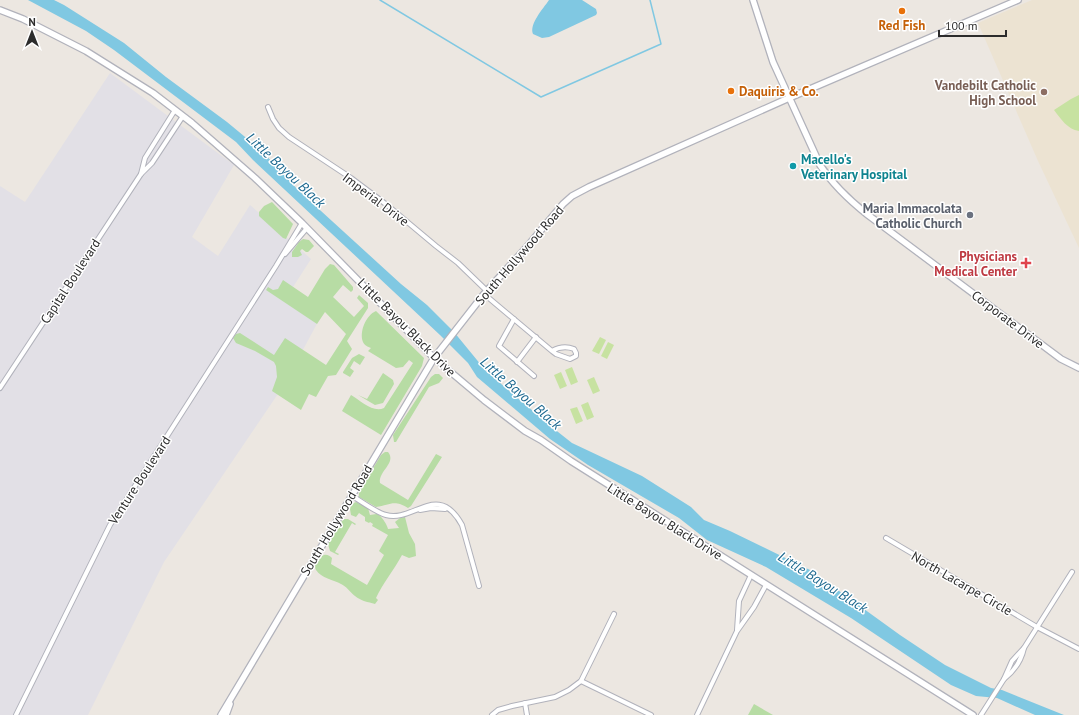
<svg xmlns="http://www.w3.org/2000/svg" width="1079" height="715" viewBox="0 0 1079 715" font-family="'PT Sans',sans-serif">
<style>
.industrial{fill:#e2e0e6}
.education{fill:#ece3d2}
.green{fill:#b7dca4}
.pitch{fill:#c7e2a1}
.water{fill:#80c8e2}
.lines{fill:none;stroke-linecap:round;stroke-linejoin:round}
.stream{stroke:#80c8e2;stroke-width:1.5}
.street-casing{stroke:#b1b2bb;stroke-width:6}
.secondary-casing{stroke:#b1b2bb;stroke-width:8}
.street{stroke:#fff;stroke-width:4}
.secondary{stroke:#fff;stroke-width:5.5}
.food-dot{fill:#e8710a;stroke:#fff;stroke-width:1.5}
.education-dot{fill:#8d6e63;stroke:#fff;stroke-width:1.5}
.culture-dot{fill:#0f9aa8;stroke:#fff;stroke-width:1.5}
.worship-dot{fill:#6b7280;stroke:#fff;stroke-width:1.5}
.health-dot{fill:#e0444e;stroke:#fff;stroke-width:1.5}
.labels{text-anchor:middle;stroke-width:3;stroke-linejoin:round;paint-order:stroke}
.food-label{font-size:13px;font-weight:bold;fill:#c56008;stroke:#fff}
.education-label{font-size:13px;font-weight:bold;fill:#785e54;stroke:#fff;text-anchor:end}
.culture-label{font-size:13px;font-weight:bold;fill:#0d838f;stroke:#fff;text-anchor:start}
.street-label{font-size:13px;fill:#2c2c2c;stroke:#fff}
.worship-label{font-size:13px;font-weight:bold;fill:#5b616d;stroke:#fff;text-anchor:end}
.health-label{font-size:13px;font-weight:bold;fill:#be3a42;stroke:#fff;text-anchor:end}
.water-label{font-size:14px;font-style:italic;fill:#1d6990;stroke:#fff}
</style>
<rect width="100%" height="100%" fill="#ece7e1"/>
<path class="industrial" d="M110 73 234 165 192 237 218 256 250 205 311 259 286 298 319 320 284 385 164 562 88 715H0V186L25 202Z"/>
<path class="education" d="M1032 0H1079V248L1038 161 978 23Z"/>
<g class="green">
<path d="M272 202 293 224 286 239 283 238 259 216V212L264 206Z"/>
<path d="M303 239 309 240 314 246 308 252H306L302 249 300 251 302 255 298 257H292V252L299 242Z"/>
<path d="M330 264 334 265 353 287V290L351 292 343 285 333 297 354 317 364 306 357 298 359 295 368 303V308L347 341 352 349 336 375 328 376 316 397 309 394 301 410 272 391 277 377 276 366 274 362 255 351 236 343 233 338 236 334 240 333 274 355 285 338 326 365 346 334 325 312 317 324 266 290 268 287 273 290 278 289 283 280 308 297 325 269Z"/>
<path d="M376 311 424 358 422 366 381 435 342 411 351 395C361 401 373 413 384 408L413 363 409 360 403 367 396 368 368 351 371 348C368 347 364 345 363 342 359 332 366 315 376 311Z"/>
<path d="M359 354 365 357 360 365 354 361 350 368 354 371 350 377 343 373V372L352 358Z"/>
<path d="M383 373 393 380 394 384 383 403 375 405 358 395 367 399Z"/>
<path d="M435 374H439L443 378 439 383 429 387 396 442H394L393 435 431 377Z"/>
<path d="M385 452H388C397 463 378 471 380 483L408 500 436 454 442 457 411 506 408 508C394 499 390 505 376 507L359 497V492L381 455Z"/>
<path d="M356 502 368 508 370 515C373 515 377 513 379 515 383 518 387 525 388 529L399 528 395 522 400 518 405 517 409 533 415 544 416 556 409 558 402 555C394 570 383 583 376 598L378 600 375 604C368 602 361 601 355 596 350 592 346 586 341 584 334 580 321 578 316 570 313 566 319 557 324 555 327 554 330 556 332 558L331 564 367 585 384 555 379 551 388 535 372 526 373 524 370 522 369 523 365 521V517L359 513 356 517 351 515 350 509 352 504Z"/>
<path d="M344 519H348L356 524 355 525 352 523 335 552 339 554 338 555 330 551 328 544 341 522Z"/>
<path d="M754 704 773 715H748Z"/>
</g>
<g class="pitch">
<path d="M1079 95V131C1067 129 1061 119 1054 110L1071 99Z"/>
<path d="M600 337 606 340 599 354 592 351Z"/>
<path d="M608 342 614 345 607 359 601 356Z"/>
<path d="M572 367 578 382 571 385 565 370Z"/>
<path d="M561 372 567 386 560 389 554 375Z"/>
<path d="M594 377 600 391 593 394 587 380Z"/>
<path d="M588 402 594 417 587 420 581 405Z"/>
<path d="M577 407 583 421 576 424 570 409Z"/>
</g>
<g class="water">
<path d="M28 0H54L64 5 124 43 166 77 227 122 261 150 298 190 401 284 427 305 454 332 486 371 553 428 572 443 642 476 691 507 704 520 730 531 810 570 900 635 945 665 991 688 1002 690 1064 715H1035L997 698 976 696 951 685 851 618 766 567 707 540 679 518 588 465 550 439 477 377 468 363 440 335 253 160 236 142 114 50 86 31Z"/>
<path d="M549 0H582L596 9 597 13 596 15 549 37 542 38 533 34C529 24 543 9 549 0Z"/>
</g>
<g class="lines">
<path class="stream" d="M380 0 541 97 661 44 650 0"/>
<defs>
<g id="street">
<path d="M268 107 273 119 279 128 289 137 351 178 387 205 436 246 458 263 487 291"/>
<path d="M175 110 145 158 141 174 152 163 183 116"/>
<path d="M285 254 307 228"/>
<path d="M484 294 552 351 556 354 570 359 576 356V353L574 349C566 346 559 347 552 351"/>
<path d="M514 319 499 346 534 376"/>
<path d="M517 362 536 337"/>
<path d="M0 388 141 174"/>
<path d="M351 495C359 500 377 513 386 515 413 523 438 481 462 525L479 586"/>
<path d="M420 510 431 508 445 509"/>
<path d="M886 538 1037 627 1079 649"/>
<path d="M737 630 739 601 751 575"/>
<path d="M1004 679C1014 671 1021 662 1024 648L1072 572"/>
<path d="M581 681 651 715"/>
<path d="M525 703 527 715"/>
<path d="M16 715 110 525 276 266 302 223"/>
<path d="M492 715 498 710 512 706 555 697 569 690 581 681 614 614"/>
<path d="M697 715 737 631 754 607 766 585"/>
<path d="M981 715 1004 679 1012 661 1024 648"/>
</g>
<g id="secondary">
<path d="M753 0 773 62 820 165C833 185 849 200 868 215L1061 359 1079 368"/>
<path d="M0 10 23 19 86 51 153 93 192 123 255 178 302 223 434 358 484 400 525 431 541 440 571 461 973 715"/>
<path d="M221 715 434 358 484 294 525 249 563 204 572 196 589 187 789 98 1018 0"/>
<path d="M226 715 230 704"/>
</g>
</defs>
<use href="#street" class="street-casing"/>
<use href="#secondary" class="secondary-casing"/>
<use href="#street" class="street"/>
<use href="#secondary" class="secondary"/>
</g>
<g class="food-dot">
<circle cx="902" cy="11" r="4"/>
<circle cx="731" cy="91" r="4"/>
</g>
<circle class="education-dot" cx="1044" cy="92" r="4"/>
<circle class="culture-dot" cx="793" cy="166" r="4"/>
<circle class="worship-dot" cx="970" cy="215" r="4"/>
<path class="health-dot" d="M1024 257h4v4h4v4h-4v4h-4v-4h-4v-4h4z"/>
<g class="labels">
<g class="food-label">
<text x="902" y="30">Red Fish</text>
<text x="739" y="96" text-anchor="start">Daquiris &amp; Co.</text>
</g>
<g class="education-label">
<text x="1036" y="90">Vandebilt Catholic<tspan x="1036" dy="15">High School</tspan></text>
</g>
<g class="culture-label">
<text x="801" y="164">Macello's<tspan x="801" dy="15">Veterinary Hospital</tspan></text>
</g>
<g class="street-label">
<text transform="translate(376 199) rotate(37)" y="5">Imperial Drive</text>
<text transform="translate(519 255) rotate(-49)" y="5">South Hollywood Road</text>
<text transform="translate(70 281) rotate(-57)" y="5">Capital Boulevard</text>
<text transform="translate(1008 319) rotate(37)" y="5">Corporate Drive</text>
<text transform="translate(407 327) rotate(45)" y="5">Little Bayou Black Drive</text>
<text transform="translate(139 480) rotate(-57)" y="5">Venture Boulevard</text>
<text transform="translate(336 520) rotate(-59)" y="5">South Hollywood Road</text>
<text transform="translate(665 521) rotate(32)" y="5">Little Bayou Black Drive</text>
<text transform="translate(962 583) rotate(30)" y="5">North Lacarpe Circle</text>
</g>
<g class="worship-label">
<text x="962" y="213">Maria Immacolata<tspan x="962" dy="15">Catholic Church</tspan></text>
</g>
<g class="health-label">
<text x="1017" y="261">Physicians<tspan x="1017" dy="15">Medical Center</tspan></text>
</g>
<g class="water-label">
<text transform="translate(286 170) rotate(43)" y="5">Little Bayou Black</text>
<text transform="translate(521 393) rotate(41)" y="5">Little Bayou Black</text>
<text transform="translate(823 582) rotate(32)" y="5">Little Bayou Black</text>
</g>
</g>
<g transform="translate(32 32)" stroke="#ffffff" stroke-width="3" paint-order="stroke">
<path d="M0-3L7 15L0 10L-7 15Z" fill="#2c2c2c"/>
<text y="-6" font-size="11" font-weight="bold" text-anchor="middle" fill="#2c2c2c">N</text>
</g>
<path d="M939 30v6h67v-6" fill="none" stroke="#2c2c2c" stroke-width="2"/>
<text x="945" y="30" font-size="12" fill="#2c2c2c" stroke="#ffffff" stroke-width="3" paint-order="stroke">100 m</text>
</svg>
